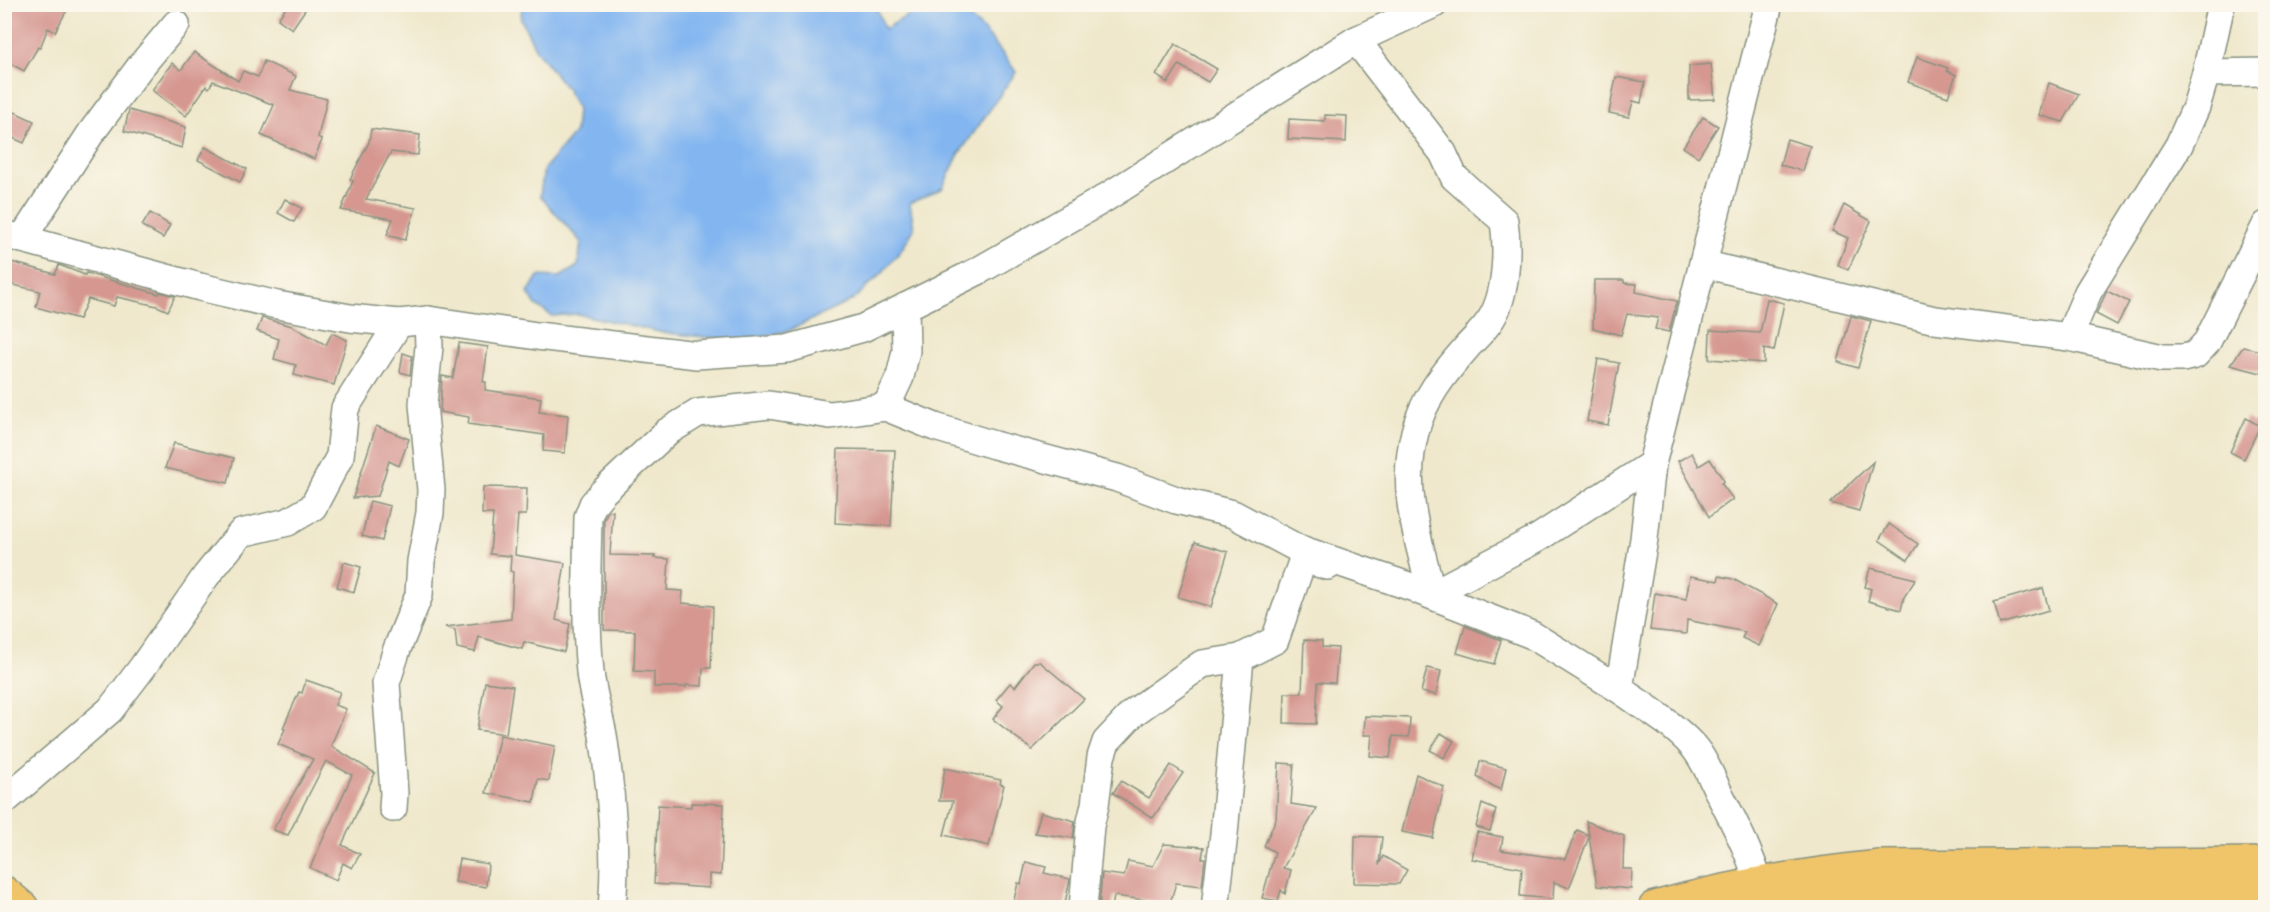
<svg xmlns="http://www.w3.org/2000/svg" width="2270" height="912" viewBox="0 0 2270 912" font-family="Mali,sans-serif">
<style>
.water{fill:#83b6f0;stroke:#517a92;stroke-width:1.5}
.building{fill:#d59790}
.lines{fill:none;stroke-linecap:round;stroke-linejoin:round}
.minor-casing{stroke:#879280;stroke-width:30}
.major-casing{stroke:#879280;stroke-width:36}
.minor{stroke:#fff;stroke-width:27}
.major{stroke:#f0c469;stroke-width:33}
</style>
<rect width="100%" height="100%" fill="#fbf7ec"/>
<filter id="ink" filterUnits="userSpaceOnUse"><feTurbulence type="fractalNoise" baseFrequency=".0167" numOctaves="2"/><feDisplacementMap in="SourceGraphic" scale="12" xChannelSelector="R" yChannelSelector="G"/><feConvolveMatrix kernelMatrix="1 2 1 2 8 2 1 2 1" color-interpolation-filters="sRGB"/></filter>
<filter id="wash" filterUnits="userSpaceOnUse"><feTurbulence type="fractalNoise" baseFrequency=".008" numOctaves="4" result="noise"/><feDisplacementMap in="SourceGraphic" scale="24" xChannelSelector="R" yChannelSelector="G"/><feGaussianBlur stdDeviation="1.35" result="paint"/><feColorMatrix in="noise" values="0 0 0 0 0 0 0 0 0 0 0 0 0 0 0 0 0 1.4 0 .05"/><feComposite in="paint" operator="in"/></filter>
<g filter="url(#wash)">
<rect width="100%" height="100%" fill="#efe8cc"/>
<path class="water" d="M522 4H875L885 29C897 22 919 7 931 5 968 0 997 46 1016 72L959 154 942 189 910 203 914 229 902 249 882 273 853 300 788 331 745 341 664 333 578 314 552 316 536 305 528 293 538 276 560 277 578 266 581 242 540 196 544 169 575 132 577 109 566 88 536 50 521 19Z"/>
<g id="blocks">
<g class="building">
<path d="M4 4H70L55 32 48 28 40 48 38 47 24 71 4 60Z"/>
<path d="M288 4H309L292 29 278 19Z"/>
<path d="M1175 44 1217 69 1208 82 1179 65 1168 83 1156 75Z"/>
<path d="M194 52 238 81 243 71 258 77 264 61 296 76 290 90 327 99 318 137 322 140 314 159 261 135 274 105 213 81 209 88 206 86 186 116 152 90 172 63 181 70Z"/>
<path d="M1917 57 1948 68 1947 71 1956 75 1948 97 1908 82Z"/>
<path d="M1711 64 1715 99 1689 100V66Z"/>
<path d="M1616 77 1645 82 1641 103 1633 101 1629 117 1609 113Z"/>
<path d="M2049 83 2079 94 2063 122 2039 115Z"/>
<path d="M4 107 34 121 24 143 4 134Z"/>
<path d="M129 110 186 127 182 148 124 131Z"/>
<path d="M1325 115 1347 116 1346 142 1288 139 1289 119 1325 121Z"/>
<path d="M1703 117 1718 126 1698 157 1683 147Z"/>
<path d="M371 129 420 135 418 155 391 152 366 199 416 208 405 240 387 235 393 219 341 210 353 181 350 179 369 142Z"/>
<path d="M1787 139 1810 146 1803 171 1780 165Z"/>
<path d="M205 147 247 169 240 182 198 160Z"/>
<path d="M285 199 302 208 294 222 278 213Z"/>
<path d="M1844 205 1871 221 1848 270 1838 265 1848 238 1832 231Z"/>
<path d="M150 213 170 225 163 238 142 226Z"/>
<path d="M4 260 55 274 59 265 85 275 86 273 159 294 160 292 175 296 168 311 157 306 117 297 114 306 88 299 79 319 36 307 40 291 4 283Z"/>
<path d="M1594 280H1624V283L1637 284 1636 292 1677 301 1669 332 1655 329 1658 318 1627 314 1621 335 1593 328Z"/>
<path d="M2107 291 2129 302 2117 325 2096 314Z"/>
<path d="M1767 299 1784 303 1774 351 1764 349V363L1709 359 1710 330 1760 333Z"/>
<path d="M1851 316 1871 321 1858 368 1838 362Z"/>
<path d="M262 318 292 326 326 345 332 333 347 340 334 385 294 375 296 365 274 359 279 339 257 331Z"/>
<path d="M459 343 488 347 483 382H486L485 390 541 398 539 412 568 415 565 453 543 451 544 435 468 424 469 417 440 412 442 376 453 378Z"/>
<path d="M2243 347 2265 352V374L2230 365Z"/>
<path d="M403 353 412 356 410 375 400 372Z"/>
<path d="M1598 359 1619 363 1608 425 1587 421Z"/>
<path d="M2246 418 2260 426 2244 459 2230 452Z"/>
<path d="M376 426 409 439 399 466 389 461 378 496 353 498Z"/>
<path d="M174 443 234 458 228 483 165 468Z"/>
<path d="M838 449 895 450 891 526 835 523Z"/>
<path d="M1692 453 1699 466 1710 459 1724 481 1721 483 1733 499 1709 517 1678 461Z"/>
<path d="M1873 462 1859 511 1830 503Z"/>
<path d="M483 487 527 488 526 515H518L515 555 565 563 556 620 570 624 564 652 524 642 522 649 479 637 475 652 457 648 455 630 445 627 511 619 513 572 510 571 511 556 490 554 493 514H482Z"/>
<path d="M370 501 390 506 382 541 362 536Z"/>
<path d="M608 511H613L610 555 655 556 654 558 669 559 667 590 683 591 682 603 713 606 711 668H703L702 686 686 685V687H654V672L634 671 635 631 604 630V520Z"/>
<path d="M1889 524 1918 544 1908 560 1879 540Z"/>
<path d="M1195 542 1228 552 1211 607 1178 597Z"/>
<path d="M344 562 361 567 354 592 337 587Z"/>
<path d="M1870 568 1916 579 1904 597 1901 610 1868 601 1871 589 1865 587Z"/>
<path d="M1690 576 1718 581 1719 576 1733 579 1778 604 1759 646 1742 638 1745 632 1687 620 1686 634 1650 630 1655 593 1686 599Z"/>
<path d="M2043 588 2049 610 2000 624 1994 602Z"/>
<path d="M1465 626 1501 640 1494 664 1457 653Z"/>
<path d="M1304 640 1322 641V647L1338 648 1335 683 1318 682 1316 724 1284 723 1285 693H1302Z"/>
<path d="M1034 662H1040L1084 699 1032 750 993 719 1003 706 996 700 1010 683 1015 687Z"/>
<path d="M1427 668 1441 671 1436 695 1421 692Z"/>
<path d="M306 680 340 692 335 705 346 709 331 746 375 773 342 845 360 854 352 868 343 863 336 880 310 868 352 775 326 761 288 835 273 830 313 759 278 744 285 729 283 728 299 692 302 693Z"/>
<path d="M485 682 513 686 506 734 477 730Z"/>
<path d="M1365 716 1410 718 1409 737 1393 736 1390 758 1370 756 1372 735H1364Z"/>
<path d="M1441 733 1454 741 1444 758 1430 750Z"/>
<path d="M500 735 555 746 549 781 538 779 534 802 486 793Z"/>
<path d="M1480 761 1506 768 1501 790 1477 777Z"/>
<path d="M1279 763 1294 764 1291 804 1317 808 1283 868 1291 870 1285 894 1281 890 1278 901 1262 898 1275 852 1264 846 1276 819Z"/>
<path d="M1171 765 1183 773 1153 818 1113 793 1121 781 1149 798Z"/>
<path d="M945 768 1001 780 1000 784 1004 785 989 846 944 835 953 801H939Z"/>
<path d="M1416 774 1444 787 1433 838 1402 832Z"/>
<path d="M691 803 724 804 721 875 709 874V888L654 884 658 805 691 807Z"/>
<path d="M1482 804 1496 810 1490 831 1476 827Z"/>
<path d="M1041 812 1075 821 1073 838 1035 833Z"/>
<path d="M1586 821 1624 836 1623 869H1632L1631 889 1597 886 1589 837 1569 888 1554 882 1553 899 1520 896 1522 868 1472 859 1477 832 1503 837 1501 850 1565 859 1577 830 1589 835Z"/>
<path d="M1355 836 1382 837 1379 865 1383 856 1407 870 1399 884 1354 883Z"/>
<path d="M1164 844 1204 847 1202 858H1205L1202 886 1176 883 1170 903 1114 896 1112 908H1099L1102 873 1124 876 1128 861 1153 866Z"/>
<path d="M459 859 488 864 486 887 455 882Z"/>
<path d="M1026 862 1046 867 1044 873 1070 879 1064 908H1012L1018 883 1021 884Z"/>
</g>
</g>
</g>
<g filter="url(#ink)">
<use href="#blocks" fill-opacity="0" stroke="#879280" stroke-width="1.5"/>
<g class="lines">
<defs>
<g id="minor">
<path d="M1356 40 1443 153 1454 177 1504 221C1508 249 1507 294 1491 319 1485 329 1475 338 1467 347 1445 372 1423 399 1415 432 1400 490 1418 538 1432 594"/>
<path d="M2206 73 2266 72"/>
<path d="M4 234 200 287 277 305 350 318 399 323 428 320 537 336 697 355 787 349 863 328 978 271 1102 200 1356 40 1434 4"/>
<path d="M22 239 91 133 140 67 176 24"/>
<path d="M1703 264 1935 320 2069 337 2162 358H2183L2195 355 2207 342 2266 225"/>
<path d="M2069 337 2088 292 2179 145 2196 107 2206 73 2221 4"/>
<path d="M886 407 900 377 906 351 905 307"/>
<path d="M1420 591 1532 635 1619 689"/>
<path d="M4 801 110 710 142 668 206 576 241 533 288 522 313 507 340 456 345 408 399 323"/>
<path d="M393 808 394 793 386 683 397 649 419 595 421 561 430 513 431 490 423 404 429 347 428 320"/>
<path d="M1764 903C1756 864 1737 828 1719 793 1711 777 1704 758 1692 745 1672 723 1643 706 1619 689L1644 539 1652 464 1769 4"/>
<path d="M612 908C617 855 611 787 603 735 599 714 592 693 590 672 585 621 587 569 588 517L593 504 603 492 667 432 698 413 769 405 830 415 886 407 935 427 994 445 1117 478 1176 500 1233 514 1297 548 1432 594 1538 538 1652 464"/>
<path d="M1083 908 1090 826 1095 805 1101 757 1106 742 1133 713 1202 664 1240 658 1275 640 1303 559 1328 566"/>
<path d="M1215 908 1224 834 1240 658"/>
</g>
<g id="major">
<path d="M4 893 22 908"/>
<path d="M1655 908C1729 887 1803 875 1880 867L2266 864"/>
<path d="M1754 908 1829 896 1903 890 2266 889"/>
</g>
</defs>
<use href="#minor" class="minor-casing"/>
<use href="#major" class="major-casing"/>
<use href="#minor" class="minor"/>
<use href="#major" class="major"/>
</g>
</g>
<rect width="2270" height="912" fill="none" stroke="#fbf7ec" stroke-width="24"/>
</svg>
